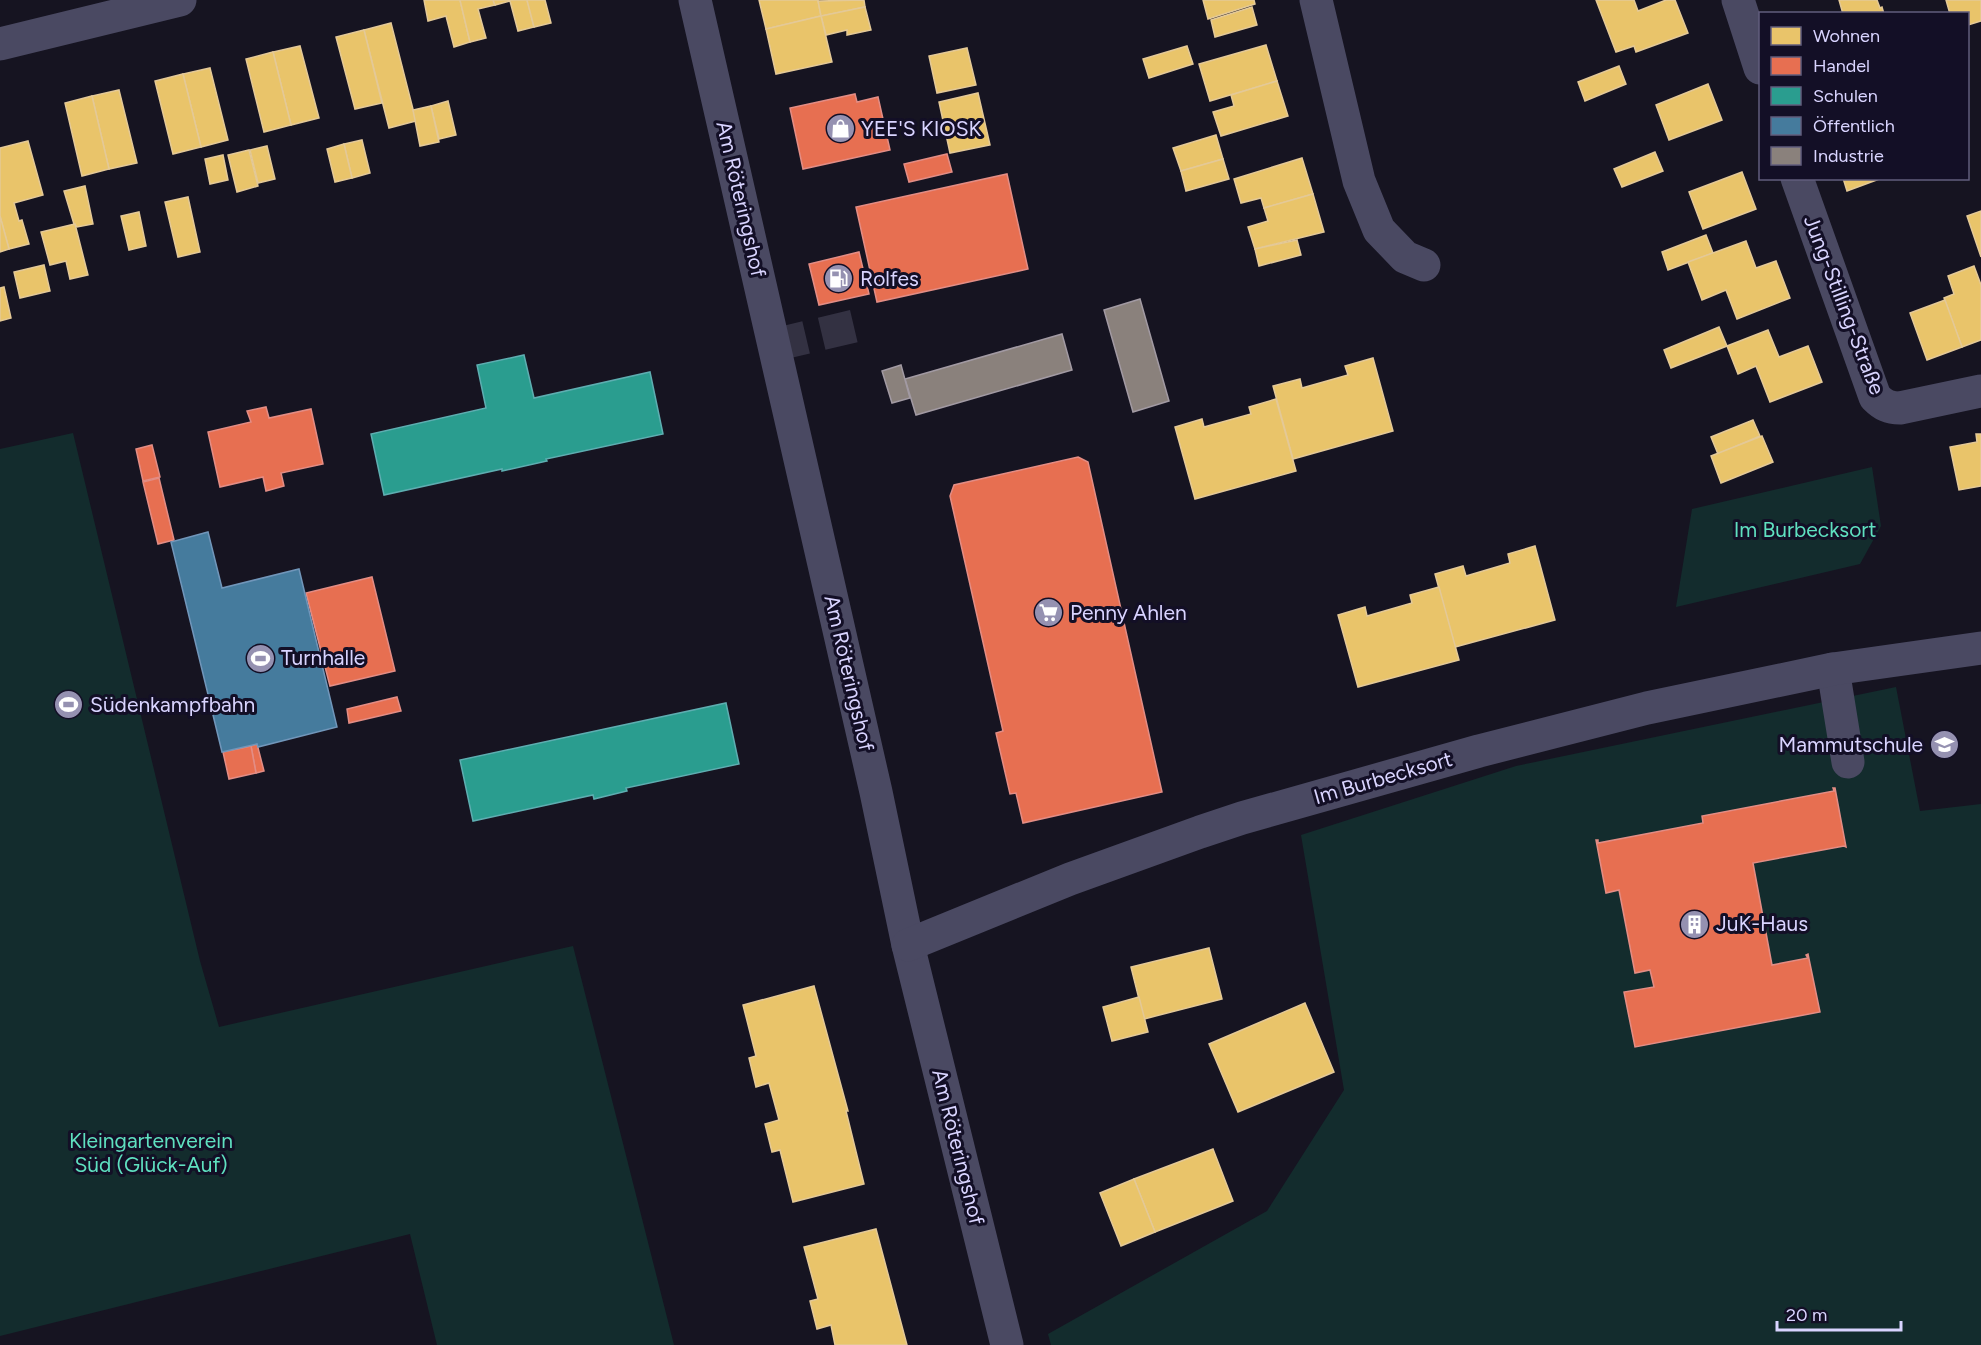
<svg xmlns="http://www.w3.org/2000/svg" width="1981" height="1345" viewBox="0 0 1981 1345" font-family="Figtree,sans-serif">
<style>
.green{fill:#132c2d}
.homes{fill:#e9c46a;stroke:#e4c997;stroke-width:1.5}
.shops{fill:#e76f51;stroke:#e38d85;stroke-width:1.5}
.schools{fill:#2a9d8f;stroke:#5eaeb1;stroke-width:1.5}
.public{fill:#457b9d;stroke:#7196ba;stroke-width:1.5}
.industry{fill:#8a817c;stroke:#a29aa3;stroke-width:1.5}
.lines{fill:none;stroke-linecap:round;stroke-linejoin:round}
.minor-tunnel{stroke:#333142;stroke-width:33;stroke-dasharray:33 16;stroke-linecap:butt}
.minor{stroke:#4a4962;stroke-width:33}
.labels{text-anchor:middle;stroke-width:6;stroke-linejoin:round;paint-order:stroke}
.poi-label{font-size:21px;fill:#d9d4ff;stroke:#130f26;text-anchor:start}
.street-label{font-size:21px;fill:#d9d4ff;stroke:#130f26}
.park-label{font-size:21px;fill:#5fe0c0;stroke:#130f26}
</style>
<rect width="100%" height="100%" fill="#161421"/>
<g class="green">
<path d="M73 433 200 961 219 1027 573 946 674 1345H437L410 1234 0 1336V449Z"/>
<path d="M1872 467 1881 526 1860 564 1676 607 1692 509Z"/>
<path d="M1896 687 1920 811 1981 804V1345H1051L1048 1334 1267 1211 1344 1090 1301 835 1516 766Z"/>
</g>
<g class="homes">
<path d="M424 0H460L470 42 454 47 446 16 428 21Z"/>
<path d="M460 0H493L495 5 478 9 486 38 470 42Z"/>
<path d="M493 0H527L534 27 518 31 510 1 495 5Z"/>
<path d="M527 0H545L551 23 534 27Z"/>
<path d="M759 0H818L821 16 766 29Z"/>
<path d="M864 0 865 7 821 16 818 1Z"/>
<path d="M1203 0H1254L1255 4 1208 19Z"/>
<path d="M1596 0H1634L1638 11 1666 0H1675L1688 33 1636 52 1634 46 1616 52Z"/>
<path d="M1839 0H1877L1880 8 1882 7 1884 14H1843Z"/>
<path d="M1946 0H1981V21L1968 25V14H1950Z"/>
<path d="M865 7 871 30 847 35V30L826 35 821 16Z"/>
<path d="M1252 7 1257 25 1215 37 1211 20Z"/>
<path d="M821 16 832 62 776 74 766 29Z"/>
<path d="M391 23 416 121 389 128 364 30Z"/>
<path d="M364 30 382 103 355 109 336 37Z"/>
<path d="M1266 45 1277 81 1210 101 1199 64Z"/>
<path d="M300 46 319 118 291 125 273 52Z"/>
<path d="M1187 46 1193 64 1149 78 1143 59Z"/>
<path d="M967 48 976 85 937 93 929 56Z"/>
<path d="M273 52 291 125 264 132 246 59Z"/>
<path d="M1619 66 1626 84 1585 101 1578 82Z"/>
<path d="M210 68 228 140 201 147 183 74Z"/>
<path d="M183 74 201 147 173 154 155 81Z"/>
<path d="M1277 81 1288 116 1221 136 1213 112 1234 106 1231 95Z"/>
<path d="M1708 84 1722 120 1669 140 1656 105Z"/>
<path d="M119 90 137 163 109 169 92 96Z"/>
<path d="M978 93 990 145 950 153 939 102Z"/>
<path d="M92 96 109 169 82 176 65 103Z"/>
<path d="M448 101 456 135 439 139 431 106Z"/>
<path d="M431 106 439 142 420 146 413 110Z"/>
<path d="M1216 135 1223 159 1181 171 1173 148Z"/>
<path d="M362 140 370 173 352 178 344 144Z"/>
<path d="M28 141 43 195 14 203 19 221 22 220 29 244 9 249 0 216V148Z"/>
<path d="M344 144 352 178 335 182 327 149Z"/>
<path d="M267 146 275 179 258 183 250 150Z"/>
<path d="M249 150 258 186 237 192 228 155Z"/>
<path d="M1655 152 1663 171 1622 187 1614 169Z"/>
<path d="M223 155 228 180 210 184 205 159Z"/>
<path d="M1302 158 1313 194 1264 208 1261 198 1241 203 1234 179Z"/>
<path d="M1223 159 1229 179 1186 191 1181 171Z"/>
<path d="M1742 172 1756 209 1703 229 1689 192Z"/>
<path d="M1843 178H1882L1847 191Z"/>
<path d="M85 186 93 224 77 227 74 224 64 191Z"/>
<path d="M1313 194 1324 232 1255 249 1248 227 1268 221 1264 208Z"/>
<path d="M188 197 200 252 178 257 165 202Z"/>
<path d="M1981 211V257L1967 216Z"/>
<path d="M139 212 146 246 129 250 121 216Z"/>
<path d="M0 216 9 249 0 252Z"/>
<path d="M75 224 88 275 70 279 66 261 50 265 41 232Z"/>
<path d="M1706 235 1713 253 1668 270 1662 252Z"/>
<path d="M1297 240 1301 255 1259 266 1255 249Z"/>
<path d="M1746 241 1756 268 1776 261 1790 298 1737 319 1726 290 1702 300 1688 262Z"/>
<path d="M44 265 50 291 20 298 14 272Z"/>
<path d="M1974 266 1981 285V340L1962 347 1944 298 1954 294 1948 276Z"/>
<path d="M4 287 11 318 0 321V288Z"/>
<path d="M1945 300 1962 347 1927 360 1910 313Z"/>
<path d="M1719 327 1727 346 1671 368 1664 350Z"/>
<path d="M1768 330 1779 357 1808 346 1822 382 1770 402 1756 366 1738 374 1727 346Z"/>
<path d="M1373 358 1393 431 1293 459 1273 386 1300 379 1302 388 1348 375 1345 366Z"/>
<path d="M1276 399 1296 471 1195 499 1175 427 1202 419 1204 427 1251 414 1249 407Z"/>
<path d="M1753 420 1760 436 1718 454 1711 437Z"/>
<path d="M1976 434H1981V486L1959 490 1950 447 1977 442Z"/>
<path d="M1762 436 1773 462 1721 483 1711 456Z"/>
<path d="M1535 546 1555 620 1455 647 1435 574 1463 566 1466 576 1510 563 1508 554Z"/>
<path d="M1439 587 1459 660 1358 687 1338 615 1365 607 1367 616 1412 603 1410 595Z"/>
<path d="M1209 948 1222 999 1144 1019 1131 967Z"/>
<path d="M814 986 848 1111H846L864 1184 793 1202 780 1150 772 1152 765 1124 779 1120 769 1083 756 1087 749 1058 756 1056 743 1005Z"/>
<path d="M1139 997 1148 1032 1112 1041 1103 1007Z"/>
<path d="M1305 1003 1334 1072 1238 1112 1209 1044Z"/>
<path d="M1213 1149 1233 1201 1155 1232 1134 1179Z"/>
<path d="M1134 1179 1155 1232 1121 1246 1100 1193Z"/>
<path d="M876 1229 907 1345H835L831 1325 817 1329 810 1301 818 1299 804 1247Z"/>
</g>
<g class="shops">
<path d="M855 94 857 102 878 97 890 150 803 169 790 108Z"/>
<path d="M947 154 952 172 909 182 904 164Z"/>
<path d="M1007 174 1028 269 877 302 856 207Z"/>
<path d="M859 252 869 294 819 305 809 264Z"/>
<path d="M266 407 269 418 311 409 323 464 281 473 284 486 266 491 263 477 220 487 208 432 251 422 247 411Z"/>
<path d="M152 445 160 477 143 481 136 449Z"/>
<path d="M1078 457 1088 462 1162 792 1023 823 1016 793 1010 794 996 733 1003 731 950 496 954 485Z"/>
<path d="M159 478 174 540 158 544 143 482Z"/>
<path d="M372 577 395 671 330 686 306 593Z"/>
<path d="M397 697 401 711 349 723 347 709Z"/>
<path d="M257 744 264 771 256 773 251 746Z"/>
<path d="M251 746 256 773 229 779 223 752Z"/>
<path d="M1833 788H1835L1846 847 1844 846 1753 863 1772 965 1808 958 1806 955 1808 954 1820 1012 1635 1047 1624 992 1654 987 1650 970 1635 973 1619 890 1606 893 1596 840H1598V843L1703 823 1702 816 1834 791Z"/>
</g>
<g class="schools">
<path d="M524 355 534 398 650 372 663 434 546 459 547 461 502 471V469L384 495 371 434 486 408 477 365Z"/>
<path d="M726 703 739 764 626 788 627 791 594 799 593 795 473 821 460 760Z"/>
</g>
<path class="public" d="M208 532 222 588 299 569 337 727 258 747 257 744 222 752 171 542Z"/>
<g class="industry">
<path d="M1140 299 1169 401 1133 412 1104 310Z"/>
<path d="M1062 334 1072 370 916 415 905 379Z"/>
<path d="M901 365 910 398 892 403 882 371Z"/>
</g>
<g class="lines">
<path class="minor-tunnel" d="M774 345 863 324"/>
<g class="minor">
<path d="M695 0 876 792 908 945 1007 1345"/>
<path d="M1316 0 1359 181 1379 230 1405 257 1424 265"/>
<path d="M1738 0 1760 68"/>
<path d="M0 44 180 0"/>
<path d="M1797 178 1875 397C1883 405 1889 408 1900 408L1981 391"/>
<path d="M1833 669 1848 762"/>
<path d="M908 945 1070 879 1200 832 1242 818 1479 751 1647 708 1833 669 1981 648"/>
</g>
</g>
<defs>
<symbol id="shop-disc" viewBox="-11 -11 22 22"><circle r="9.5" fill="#9591b1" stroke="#130f26"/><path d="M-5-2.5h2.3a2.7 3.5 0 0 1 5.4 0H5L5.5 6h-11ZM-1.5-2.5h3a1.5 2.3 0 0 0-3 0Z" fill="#fff"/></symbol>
<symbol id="fuel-disc" viewBox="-11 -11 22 22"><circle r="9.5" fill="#9591b1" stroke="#130f26"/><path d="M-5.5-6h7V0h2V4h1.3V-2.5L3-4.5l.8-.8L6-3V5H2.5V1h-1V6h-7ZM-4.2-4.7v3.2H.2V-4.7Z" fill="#fff"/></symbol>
<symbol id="supermarket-disc" viewBox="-11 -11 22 22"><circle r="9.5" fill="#9591b1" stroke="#130f26"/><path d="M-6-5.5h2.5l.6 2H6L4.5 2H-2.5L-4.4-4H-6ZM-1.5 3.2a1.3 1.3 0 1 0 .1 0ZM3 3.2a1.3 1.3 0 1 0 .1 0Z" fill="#fff"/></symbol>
<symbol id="stadium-disc" viewBox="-11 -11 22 22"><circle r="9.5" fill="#9591b1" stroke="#130f26"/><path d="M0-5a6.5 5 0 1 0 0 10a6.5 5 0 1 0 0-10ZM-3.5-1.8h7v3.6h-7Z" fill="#fff"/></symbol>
<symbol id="school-disc" viewBox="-11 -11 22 22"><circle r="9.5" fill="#9591b1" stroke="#130f26"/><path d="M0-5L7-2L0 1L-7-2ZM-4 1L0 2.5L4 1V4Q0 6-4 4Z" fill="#fff"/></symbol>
<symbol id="building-disc" viewBox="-11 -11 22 22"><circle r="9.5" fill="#9591b1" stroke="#130f26"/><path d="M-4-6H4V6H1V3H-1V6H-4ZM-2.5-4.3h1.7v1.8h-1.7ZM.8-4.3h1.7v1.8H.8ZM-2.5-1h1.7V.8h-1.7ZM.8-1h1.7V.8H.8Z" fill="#fff"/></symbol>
</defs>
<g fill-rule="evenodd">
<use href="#shop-disc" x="824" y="112" width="33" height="33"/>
<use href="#fuel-disc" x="822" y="262" width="33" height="33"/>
<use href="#supermarket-disc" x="1032" y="596" width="33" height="33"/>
<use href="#stadium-disc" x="244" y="642" width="33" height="33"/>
<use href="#stadium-disc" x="52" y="688" width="33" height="33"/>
<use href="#school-disc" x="1928" y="728" width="33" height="33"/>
<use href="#building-disc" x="1678" y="908" width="33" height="33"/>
</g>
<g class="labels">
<g class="poi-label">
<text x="861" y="136">YEE'S KIOSK</text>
<text x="860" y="286">Rolfes</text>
<text x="1070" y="620">Penny Ahlen</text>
<text x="281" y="665">Turnhalle</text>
<text x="90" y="712">Südenkampfbahn</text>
<text x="1923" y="752" text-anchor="end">Mammutschule</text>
<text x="1716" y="931">JuK-Haus</text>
</g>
<g class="street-label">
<text transform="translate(741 199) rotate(77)" y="7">Am Röteringshof</text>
<text transform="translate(1844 305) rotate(69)" y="7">Jung-Stilling-Straße</text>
<text transform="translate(849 673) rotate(77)" y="7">Am Röteringshof</text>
<text transform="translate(1383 778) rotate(-16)" y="7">Im Burbecksort</text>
<text transform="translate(958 1147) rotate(76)" y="7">Am Röteringshof</text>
</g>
<g class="park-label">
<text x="1805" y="537">Im Burbecksort</text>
<text x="151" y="1148">Kleingartenverein<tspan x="151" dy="24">Süd (Glück-Auf)</tspan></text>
</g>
</g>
<rect x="1759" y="12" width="210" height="168" fill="#130f26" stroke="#625e7d" stroke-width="1.5"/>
<rect x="1771" y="27" width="30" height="18" fill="#e9c46a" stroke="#625e7d" stroke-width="1.5"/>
<text x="1813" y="42" font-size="18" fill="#d9d4ff">Wohnen</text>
<rect x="1771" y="57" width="30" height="18" fill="#e76f51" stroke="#625e7d" stroke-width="1.5"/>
<text x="1813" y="72" font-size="18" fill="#d9d4ff">Handel</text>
<rect x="1771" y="87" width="30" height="18" fill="#2a9d8f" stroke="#625e7d" stroke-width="1.5"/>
<text x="1813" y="102" font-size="18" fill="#d9d4ff">Schulen</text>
<rect x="1771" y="117" width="30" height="18" fill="#457b9d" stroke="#625e7d" stroke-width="1.5"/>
<text x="1813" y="132" font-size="18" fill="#d9d4ff">Öffentlich</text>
<rect x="1771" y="147" width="30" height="18" fill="#8a817c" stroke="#625e7d" stroke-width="1.5"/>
<text x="1813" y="162" font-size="18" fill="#d9d4ff">Industrie</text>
<path d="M1777 1321v9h124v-9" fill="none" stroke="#d9d4ff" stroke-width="3"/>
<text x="1786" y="1321" font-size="18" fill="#d9d4ff" stroke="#130f26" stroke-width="4.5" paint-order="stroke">20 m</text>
</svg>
